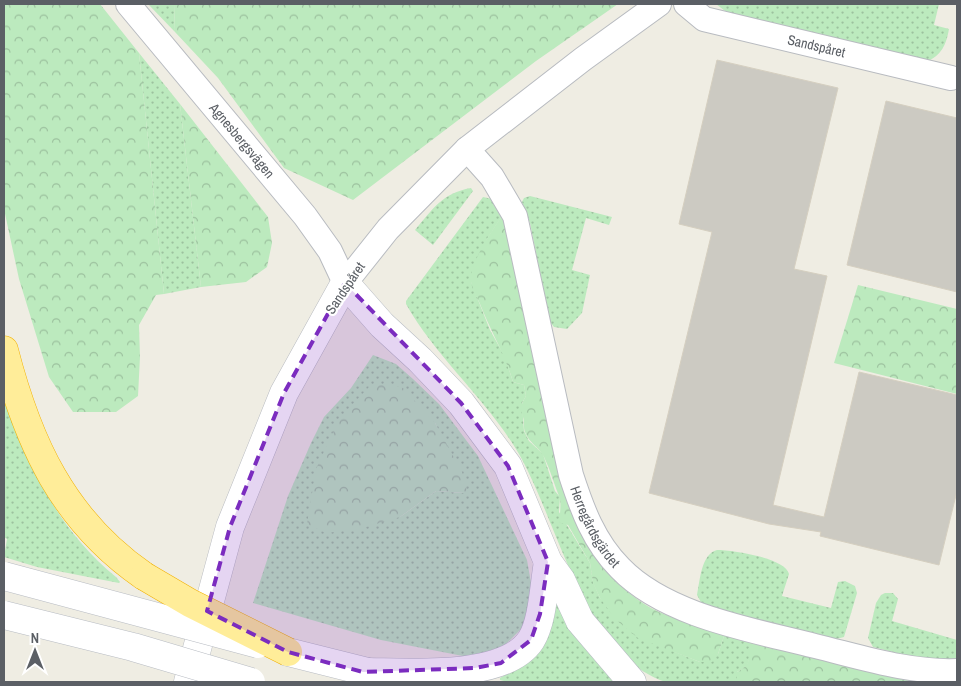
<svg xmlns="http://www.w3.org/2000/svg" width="961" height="686" viewBox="0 0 961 686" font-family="'Archivo Narrow',sans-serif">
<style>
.grass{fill:url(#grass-dots);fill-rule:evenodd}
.forest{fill:url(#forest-crowns)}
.building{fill:#cccac2;stroke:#d5cfc0}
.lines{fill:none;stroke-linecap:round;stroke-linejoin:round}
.minor-casing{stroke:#b8bbc0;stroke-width:26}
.tertiary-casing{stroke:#b8bbc0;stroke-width:29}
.secondary-casing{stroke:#b8bcc3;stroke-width:29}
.trunk-casing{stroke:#f2b000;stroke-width:29}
.minor{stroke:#fff;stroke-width:24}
.tertiary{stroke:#fff;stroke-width:28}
.secondary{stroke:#fff;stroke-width:28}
.trunk{stroke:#ffed99;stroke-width:28}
.secondary-bridge-casing{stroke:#b8bcc3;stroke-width:29;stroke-linecap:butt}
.trunk-bridge-casing{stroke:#f2b000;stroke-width:29;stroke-linecap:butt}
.secondary-bridge{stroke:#fff;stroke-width:28}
.trunk-bridge{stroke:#ffed99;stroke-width:28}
.marked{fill:#7b2cbf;fill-opacity:0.2;stroke:#7b2cbf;stroke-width:4;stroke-dasharray:10 6;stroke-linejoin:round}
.labels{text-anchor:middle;stroke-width:4.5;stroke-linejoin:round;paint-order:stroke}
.street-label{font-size:14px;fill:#5b5f65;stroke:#fff}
</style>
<defs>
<pattern id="grass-dots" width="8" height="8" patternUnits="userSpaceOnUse" patternTransform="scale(1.25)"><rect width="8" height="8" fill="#bceabe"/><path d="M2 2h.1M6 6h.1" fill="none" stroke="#9cc19e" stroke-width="1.8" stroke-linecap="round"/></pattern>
<pattern id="forest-crowns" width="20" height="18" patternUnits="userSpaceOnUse" patternTransform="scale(1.25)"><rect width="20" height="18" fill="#bceabe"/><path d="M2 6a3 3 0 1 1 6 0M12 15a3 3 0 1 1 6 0" fill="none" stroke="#9cc19e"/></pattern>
</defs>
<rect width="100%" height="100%" fill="#efede3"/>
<g class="grass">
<path d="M148 4H174L175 32Z"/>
<path d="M716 4H939L934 25 949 29C946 45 942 55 926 62L729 14Z"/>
<path d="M139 53 180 104 201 287 164 294Z"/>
<path d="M471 188 473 191 433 245 415 230C433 209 442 193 471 188Z"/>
<path d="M530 196 612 217 609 225 586 218 572 270 590 275 582 313 567 329 554 327 550 322 530 223 522 202 524 198Z"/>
<path d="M483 197 492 199 502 216 487 239 471 282 490 330 505 357 513 382 524 385 526 396 522 403 524 431 529 441 543 454 555 491 560 497 559 512 590 563 593 582 600 598 675 652 700 662 718 654 725 633 755 641 747 666 737 672V682C722 682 677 686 666 682 582 655 558 518 516 449 484 397 436 357 406 304V301Z"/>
<path d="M373 355 396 364 413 379 439 404 478 456 527 560 533 594 523 627 502 648 468 657 381 640 253 603 288 496 311 443 324 417 351 388ZM435 423 447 448 464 493 436 491 400 517Z"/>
<path d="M4 392C30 466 54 526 116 577L120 582 119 583 37 567 4 557 7 539 4 537Z"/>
<path d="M717 550C732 550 786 558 789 574L782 596 831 608 838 582 845 581 855 586 857 593 844 637 836 639 828 638 703 606 697 595C700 581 701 554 717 550Z"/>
<path d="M885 593H893L898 599 892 621 957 640V661L925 660 873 647 868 638 876 603 881 595Z"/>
<path d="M557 601 583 645 616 682H508L500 680V678L514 670Z"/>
</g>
<g class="forest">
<path d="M4 4H100L139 53 164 294 156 295 139 325 140 357 138 396 116 412H73L49 377 19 279 4 209Z"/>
<path d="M174 4H618L536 61 353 200 284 168 218 78 175 32Z"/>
<path d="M180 104 268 217 272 243 267 267 246 282 201 287Z"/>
<path d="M502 216 506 226 561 484C579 534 608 588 659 612 680 621 703 627 725 633L718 654 712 662H700L638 638 615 619 600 598 593 583 590 563 568 525 560 523C559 516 562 503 559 496 554 484 550 469 544 457 539 447 529 443 525 432 523 428 525 422 523 417 520 408 521 404 526 396L524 385 513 382C505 354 490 330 480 304 477 297 472 289 471 282 469 264 492 230 502 216Z"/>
<path d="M858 285 957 309V394L834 363Z"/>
<path d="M387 383 403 388 435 423 462 472 467 491 464 493 436 491 400 517 359 529 326 533 307 524 316 469 339 419 369 387Z"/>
<path d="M755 641 957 682H737V672C749 666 750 661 748 649Z"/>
</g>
<g class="building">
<path d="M717 60 838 88 794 269 827 276 773 505 824 517 859 372 957 395V491L939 565 820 536 821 532 769 524 649 493 712 232 679 224Z"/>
<path d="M886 101 957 118V292L847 265Z"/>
</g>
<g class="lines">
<defs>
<g id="minor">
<path id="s1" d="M128 4 305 216 330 251 345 283 388 229 467 149 583 59 659 4"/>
<path id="s2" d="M686 4 704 19 951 78"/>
<path id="s3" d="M467 149 492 177 515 216 571 475C582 509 594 542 620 568 666 616 753 630 815 646 861 657 910 673 957 671"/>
</g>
<path id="tertiary" d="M188 682 230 527 284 393 345 283"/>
<g id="secondary">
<path d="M345 283 382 325 420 360 461 403 508 466 548 562 561 580 580 621 632 682"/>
<path d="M288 652 380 675"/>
<path d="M363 672C406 672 504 681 531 640 543 621 544 584 548 562"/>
</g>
<path id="trunk" d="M4 350C28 443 63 520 144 576"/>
</defs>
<use href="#minor" class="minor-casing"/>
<use href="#tertiary" class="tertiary-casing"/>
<use href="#secondary" class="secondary-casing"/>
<use href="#trunk" class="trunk-casing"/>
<use href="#minor" class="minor"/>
<use href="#tertiary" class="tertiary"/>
<use href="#secondary" class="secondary"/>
<use href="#trunk" class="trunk"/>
<defs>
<g id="secondary-bridge">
<path d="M4 576 258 644"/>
<path d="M4 615 133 647 251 682"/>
</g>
<path id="trunk-bridge" d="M144 576 190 603 288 652"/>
</defs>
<use href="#secondary-bridge" class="secondary-bridge-casing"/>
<use href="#trunk-bridge" class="trunk-bridge-casing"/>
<use href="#secondary-bridge" class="secondary-bridge"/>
<use href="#trunk-bridge" class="trunk-bridge"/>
</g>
<path class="marked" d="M345 283 461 403 508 466 548 562 540 614 531 640 501 663 475 668 363 672 288 652 207 611 230 527 284 393Z"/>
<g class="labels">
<g class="street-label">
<text dy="5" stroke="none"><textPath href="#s2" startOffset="139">Sandspåret</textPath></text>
<text dy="5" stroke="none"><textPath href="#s1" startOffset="178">Agnesbergsvägen</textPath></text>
<text transform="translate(345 288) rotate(-56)" y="5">Sandspåret</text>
<text dy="5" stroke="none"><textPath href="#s3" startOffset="405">Herregårdsgärdet</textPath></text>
</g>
</g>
<rect width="961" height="686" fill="none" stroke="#5b5f65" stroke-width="10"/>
<g transform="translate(35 651)" stroke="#ffffff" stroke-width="4" paint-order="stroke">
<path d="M0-4L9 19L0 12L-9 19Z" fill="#5b5f65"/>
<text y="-8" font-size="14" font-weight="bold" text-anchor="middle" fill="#5b5f65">N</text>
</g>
</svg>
